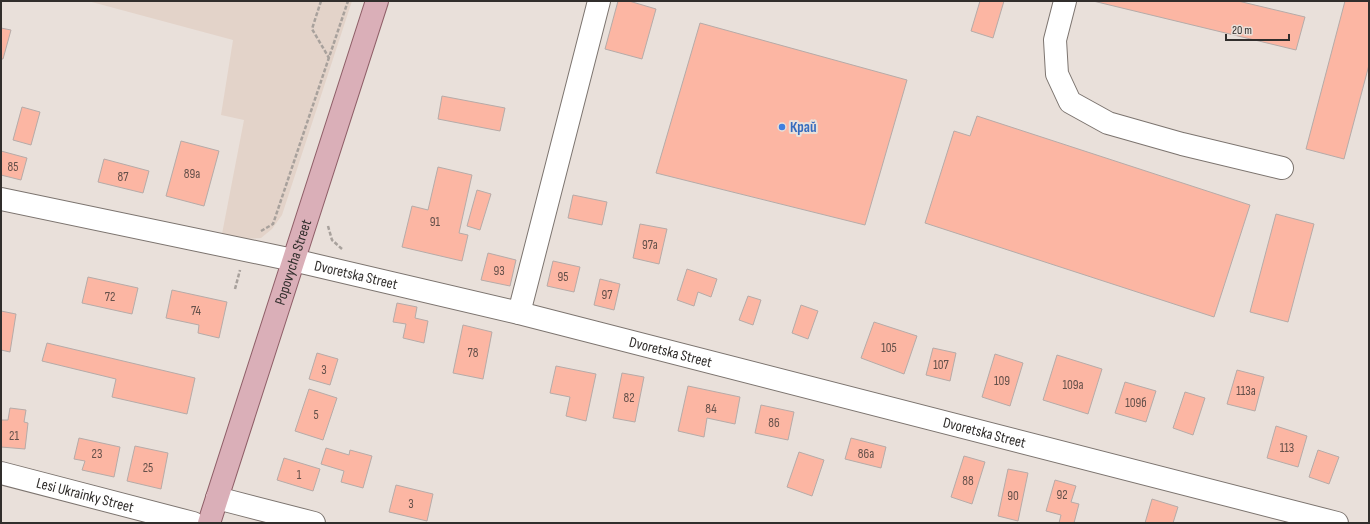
<svg xmlns="http://www.w3.org/2000/svg" width="1370" height="524" viewBox="0 0 1370 524" font-family="'Sofia Sans Condensed',sans-serif">
<style>
.built{fill:#e3d3c9}
.building{fill:#fcb6a3;stroke:#b6aba8}
.lines{fill:none;stroke-linecap:round;stroke-linejoin:round}
.minor-casing{stroke:#7c746f;stroke-width:24}
.major-casing{stroke:#8f5f68;stroke-width:24}
.path{stroke:#a8a19c;stroke-width:2.5;stroke-dasharray:4 2;stroke-linecap:butt}
.minor{stroke:#fff;stroke-width:22}
.major{stroke:#daafb8;stroke-width:22}
.shop-dot{fill:#3f7fe0;stroke:#e9e0da;stroke-width:1.5}
.labels{text-anchor:middle;stroke-width:4;stroke-linejoin:round;paint-order:stroke}
.number-label{font-size:13px;fill:#64504a}
.shop-label{font-size:15px;font-weight:bold;fill:#366cbe;stroke:#e9e0da;text-anchor:start}
.street-label{font-size:15px;fill:#312e2c;stroke:#e9e0da}
</style>
<rect width="100%" height="100%" fill="#e9e0da"/>
<path class="built" d="M88 1H352L282 215 272 229 261 238 246 239 222 234 244 120 221 115 233 40Z"/>
<g class="building">
<path d="M618 1H629L656 9 642 59 605 49Z"/>
<path d="M980 1H1004L993 38 971 31Z"/>
<path d="M1093 1H1238L1305 17 1296 50Z"/>
<path d="M1345 1H1369V65L1344 159 1306 149Z"/>
<path d="M700 23 907 80 865 225 656 173Z"/>
<path d="M1 28 11 30 3 59H1Z"/>
<path d="M442 96 505 108 500 131 438 119Z"/>
<path d="M22 107 40 112 31 145 13 140Z"/>
<path d="M977 116 1250 205 1214 317 925 223 954 131 970 136Z"/>
<path d="M181 141 219 151 204 206 166 196Z"/>
<path d="M1 151 27 158 21 180 1 175Z"/>
<path d="M104 159 149 171 143 193 98 182Z"/>
<path d="M438 167 472 175 459 233 468 235 462 261 402 247 412 206 428 210Z"/>
<path d="M477 190 491 194 480 230 467 226Z"/>
<path d="M573 195 607 202 602 225 568 218Z"/>
<path d="M1276 214 1314 224 1288 322 1250 312Z"/>
<path d="M640 224 667 229 659 264 633 258Z"/>
<path d="M488 253 516 260 510 286 481 280Z"/>
<path d="M553 261 580 267 574 292 547 286Z"/>
<path d="M687 269 717 279 711 297 698 292 694 306 677 300Z"/>
<path d="M88 277 138 288 132 314 82 303Z"/>
<path d="M600 279 620 284 614 310 594 305Z"/>
<path d="M172 290 227 302 219 338 198 333 199 325 166 318Z"/>
<path d="M748 296 761 300 753 325 739 320Z"/>
<path d="M397 303 417 307 415 318 428 321 424 343 403 338 406 324 393 322Z"/>
<path d="M801 305 818 311 808 339 792 333Z"/>
<path d="M1 311 16 314 10 352 1 350Z"/>
<path d="M874 322 917 336 904 374 861 358Z"/>
<path d="M463 325 492 332 483 379 453 373Z"/>
<path d="M47 343 195 378 187 414 112 397 116 379 42 361Z"/>
<path d="M933 348 956 353 950 381 926 375Z"/>
<path d="M317 353 338 359 330 385 309 379Z"/>
<path d="M995 354 1023 363 1010 406 982 397Z"/>
<path d="M1057 355 1102 369 1088 414 1043 400Z"/>
<path d="M556 366 596 374 586 421 566 416 570 397 550 393Z"/>
<path d="M1237 370 1264 377 1255 411 1227 404Z"/>
<path d="M622 373 644 377 635 422 613 418Z"/>
<path d="M1125 382 1156 391 1146 422 1115 413Z"/>
<path d="M688 386 740 397 735 424 707 418 704 437 678 431Z"/>
<path d="M309 389 337 398 323 440 295 431Z"/>
<path d="M1185 392 1205 398 1193 435 1173 428Z"/>
<path d="M761 405 794 412 788 440 755 433Z"/>
<path d="M10 408 26 410 24 422 28 423 25 449 1 447V420H8Z"/>
<path d="M1276 426 1307 436 1298 467 1267 458Z"/>
<path d="M79 438 120 447 114 477 82 470 85 461 74 459Z"/>
<path d="M851 438 886 447 881 468 845 459Z"/>
<path d="M135 446 168 453 161 489 127 481Z"/>
<path d="M326 448 349 455 350 450 372 456 363 488 341 482 344 471 321 464Z"/>
<path d="M1318 450 1339 457 1329 484 1309 477Z"/>
<path d="M799 452 824 460 812 496 787 487Z"/>
<path d="M964 456 985 462 972 504 951 497Z"/>
<path d="M284 458 320 469 313 491 277 480Z"/>
<path d="M1008 469 1028 473 1018 521 998 516Z"/>
<path d="M1055 480 1076 486 1071 502 1079 504 1074 523H1059L1061 515 1046 511Z"/>
<path d="M396 485 433 494 427 521 389 512Z"/>
<path d="M1152 499 1178 507 1173 523H1145Z"/>
</g>
<g class="lines">
<defs>
<g id="minor">
<path d="M1065 1 1055 40 1057 74 1070 102 1108 123 1182 144 1282 168"/>
<path id="s1" d="M1 199 293 260 519 313 1337 523"/>
<path d="M519 313 599 1"/>
<path id="s2" d="M1 473 193 523"/>
<path d="M217 498 314 523"/>
</g>
<g id="major">
<path id="s3" d="M209 523 377 1"/>
</g>
</defs>
<use href="#minor" class="minor-casing"/>
<use href="#major" class="major-casing"/>
<g class="path">
<path d="M321 1 312 29 329 58"/>
<path d="M328 226 332 240 342 249"/>
<path d="M261 231 273 224 348 1"/>
<path d="M235 289 240 270"/>
</g>
<use href="#minor" class="minor"/>
<use href="#major" class="major"/>
</g>
<circle class="shop-dot" cx="782" cy="127" r="4"/>
<g class="labels">
<g class="number-label">
<text x="13" y="171">85</text>
<text x="192" y="178">89а</text>
<text x="123" y="181">87</text>
<text x="435" y="226">91</text>
<text x="650" y="249">97а</text>
<text x="499" y="275">93</text>
<text x="563" y="281">95</text>
<text x="607" y="299">97</text>
<text x="110" y="301">72</text>
<text x="196" y="315">74</text>
<text x="889" y="352">105</text>
<text x="473" y="357">78</text>
<text x="941" y="369">107</text>
<text x="324" y="374">3</text>
<text x="1002" y="385">109</text>
<text x="1073" y="389">109а</text>
<text x="1246" y="395">113а</text>
<text x="629" y="402">82</text>
<text x="1136" y="407">109б</text>
<text x="711" y="413">84</text>
<text x="316" y="419">5</text>
<text x="774" y="427">86</text>
<text x="14" y="440">21</text>
<text x="1287" y="452">113</text>
<text x="97" y="458">23</text>
<text x="866" y="458">86а</text>
<text x="148" y="472">25</text>
<text x="299" y="479">1</text>
<text x="968" y="485">88</text>
<text x="1062" y="499">92</text>
<text x="1013" y="500">90</text>
<text x="411" y="508">3</text>
</g>
<g class="shop-label">
<text x="790" y="132">Край</text>
</g>
<g class="street-label">
<text dy="5" stroke="none"><textPath href="#s3" startOffset="274">Popovycha Street</textPath></text>
<text dy="5" stroke="none"><textPath href="#s1" startOffset="363">Dvoretska Street</textPath></text>
<text dy="5" stroke="none"><textPath href="#s1" startOffset="687">Dvoretska Street</textPath></text>
<text dy="5" stroke="none"><textPath href="#s1" startOffset="1011">Dvoretska Street</textPath></text>
<text dy="5" stroke="none"><textPath href="#s2" startOffset="87">Lesi Ukrainky Street</textPath></text>
</g>
</g>
<rect width="1370" height="524" fill="none" stroke="#312e2c" stroke-width="4"/>
<path d="M1226 34v6h63v-6" fill="none" stroke="#312e2c" stroke-width="2"/>
<text x="1232" y="34" font-size="12" fill="#312e2c" stroke="#e9e0da" stroke-width="3" paint-order="stroke">20 m</text>
</svg>
